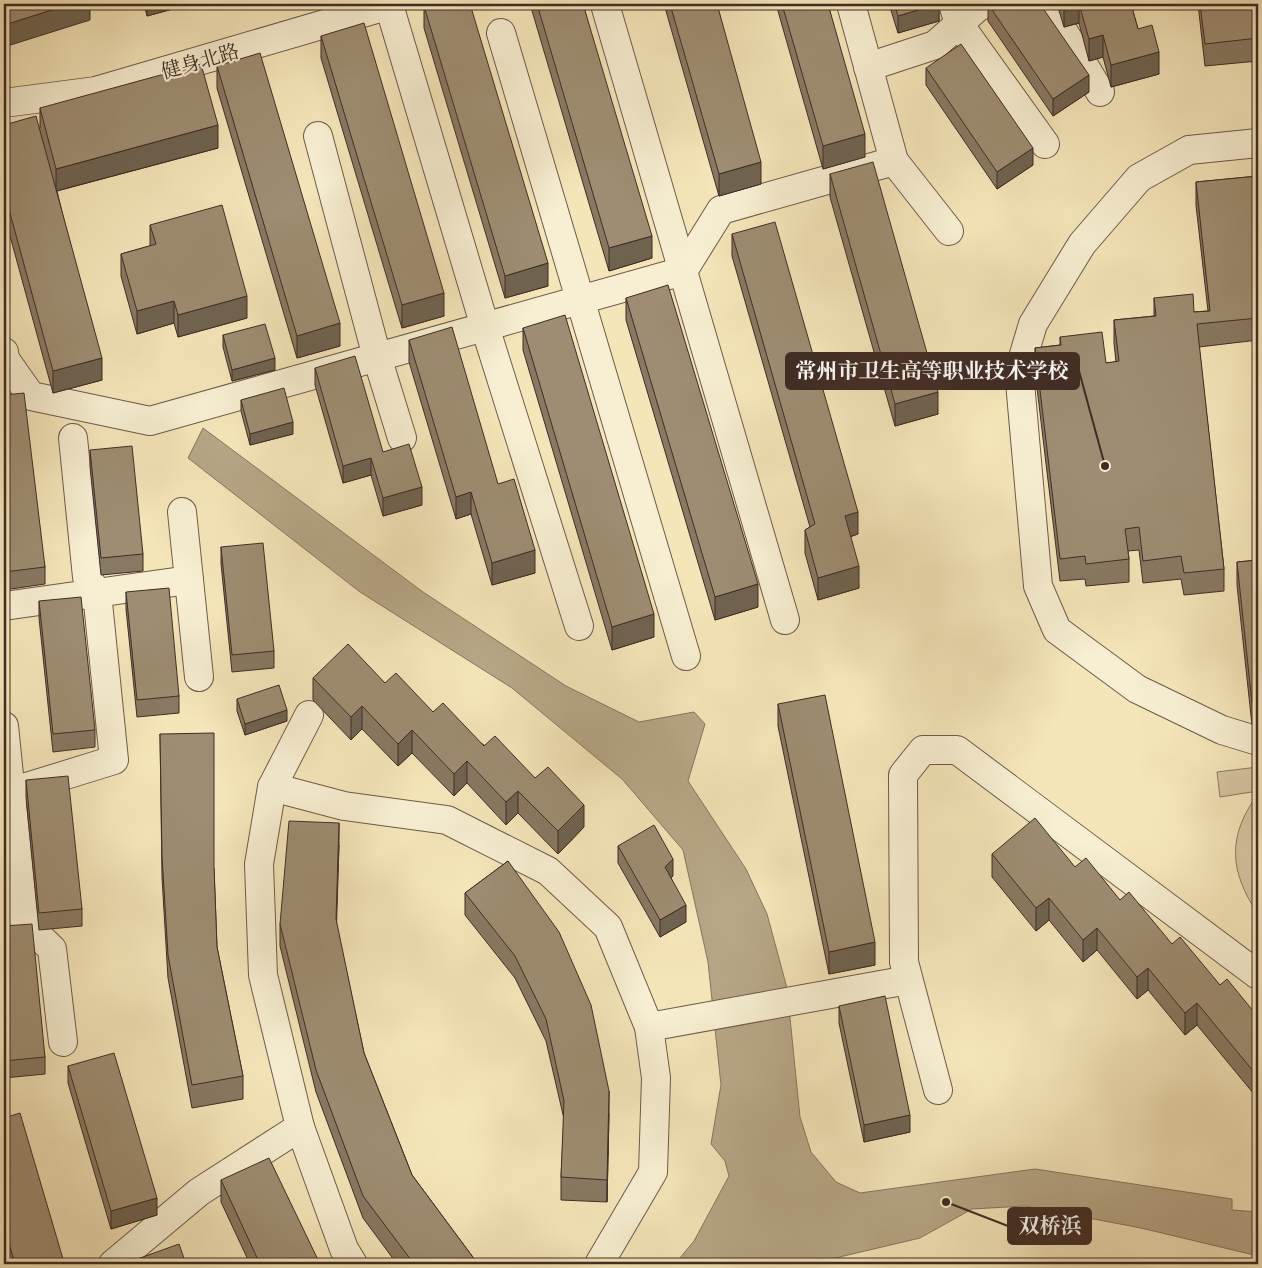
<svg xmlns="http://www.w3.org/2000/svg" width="1262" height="1268" viewBox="0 0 1262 1268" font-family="'Gentium Book Plus','Noto Serif SC',serif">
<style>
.green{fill:#d6c6a1;stroke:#8b7963}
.water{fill:#b7a787;stroke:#877660}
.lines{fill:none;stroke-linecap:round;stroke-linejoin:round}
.minor-casing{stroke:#6d5a4a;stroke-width:30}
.minor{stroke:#f8efd2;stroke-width:28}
.wall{fill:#887962;stroke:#402c25}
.shaded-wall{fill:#6f6350;stroke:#402c25}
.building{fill:#9e8d72;stroke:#402c25}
.labels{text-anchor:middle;stroke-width:4.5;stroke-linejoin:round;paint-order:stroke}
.street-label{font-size:20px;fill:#402c25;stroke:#f8efd2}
.leader{fill:none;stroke:#402c25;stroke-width:2}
.callout-dot{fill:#402c25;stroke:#f8efd2;stroke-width:2}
.callout{fill:#402c25;stroke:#402c25;stroke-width:2}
.callout-label{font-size:21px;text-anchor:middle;font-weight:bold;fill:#fff}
</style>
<rect width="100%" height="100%" fill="#f5e6ba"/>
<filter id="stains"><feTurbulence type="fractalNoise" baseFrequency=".004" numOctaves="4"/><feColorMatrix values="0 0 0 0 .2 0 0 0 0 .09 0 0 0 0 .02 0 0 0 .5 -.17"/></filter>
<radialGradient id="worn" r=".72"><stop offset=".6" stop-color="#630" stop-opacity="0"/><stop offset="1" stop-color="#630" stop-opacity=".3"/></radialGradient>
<g class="green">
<path d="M1258 767V791L1220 797 1217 772Z"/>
<path d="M1258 794V836L1256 853 1258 868V914C1229 871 1227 836 1258 794Z"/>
</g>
<path class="water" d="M203 428 423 592 566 686 639 722 694 712 705 724 688 781 746 869 767 914 787 988 800 1117 811 1152 836 1182 860 1193 1035 1169 1232 1199V1210L1258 1212V1256L1141 1228 1025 1206 972 1209 920 1238 810 1264H675L694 1241 729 1176 725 1161 711 1144 721 1085 708 962 683 850 622 779 512 688 360 592 188 458Z"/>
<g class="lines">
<defs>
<g id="minor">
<path d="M851 4 894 161 949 231"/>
<path d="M953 4 959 24 1045 144"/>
<path d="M1047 4 1100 92"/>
<path d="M389 5 485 327 579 626"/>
<path d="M606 8 785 620"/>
<path d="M501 33 686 656"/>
<path d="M868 67 935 45 978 7 986 4"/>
<path d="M4 103 96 91 393 4"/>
<path d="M318 136 377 357 402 438"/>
<path d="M1258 143 1189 150 1139 178 1082 244 1033 324 1019 371 1038 586 1057 630 1137 689 1222 730 1258 741"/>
<path d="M4 352 5 359 31 396 150 421 683 271 721 210 894 161"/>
<path d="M182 512 199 677"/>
<path d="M4 606 189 580"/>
<path d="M309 715 272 787 259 864 263 975 300 1127 344 1249 353 1264"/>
<path d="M4 726 24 922 52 949 63 1042"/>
<path d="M272 787 344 806 447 820 548 871 608 927 649 1027 656 1078 653 1172 599 1264"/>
<path d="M4 794 114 760 97 593 87 577 73 438"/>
<path d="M649 1027 908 980"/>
<path d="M938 1090 904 962 903 775 923 750H957L1258 975"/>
<path d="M113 1264 199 1192 300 1127"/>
</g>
</defs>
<use href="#minor" class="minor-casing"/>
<use href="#minor" class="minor"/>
</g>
<g class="wall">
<path d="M144 4H191L147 16Z"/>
<path d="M530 4H583L652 258 609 271Z"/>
<path d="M664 4H717L761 184 719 196Z"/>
<path d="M776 4H828L865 157 823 169Z"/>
<path d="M889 4H939V21L898 33Z"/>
<path d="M988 4 1089 92 1053 116 988 21Z"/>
<path d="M1057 4H1131L1138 29 1159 74 1111 87 1103 57 1089 61 1079 23 1064 27Z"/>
<path d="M1198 4H1258V61L1205 66Z"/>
<path d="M424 6 548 286 505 298 424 28Z"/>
<path d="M321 36 444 316 402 328 321 58Z"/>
<path d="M217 66 340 346 297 358 217 88Z"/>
<path d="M926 68 1033 165 997 189 926 85Z"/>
<path d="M40 108 218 148 57 191 102 380 53 393 4 214V125L40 128Z"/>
<path d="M830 174 938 414 895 426 830 197Z"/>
<path d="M1258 176V340L1199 347 1224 569V591L1184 595 1181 579 1143 583 1139 550 1128 551 1129 559V582L1086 586 1085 579 1060 581 1035 371V348L1060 345V337L1106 363 1116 362 1114 343V320L1154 316V298L1194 312 1208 311 1196 205V182Z"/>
<path d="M150 225 247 318 178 337 174 323 137 334 121 276V254L150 246Z"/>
<path d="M732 234 858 534 850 537 859 588 818 600 805 553V530L810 527 732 256Z"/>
<path d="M626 298 758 607 715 620 626 320Z"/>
<path d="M523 328 654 637 612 650 523 350Z"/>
<path d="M223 335 275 370 232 381 223 347Z"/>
<path d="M409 340 498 484 535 573 492 585 471 514 456 519 409 362Z"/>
<path d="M315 368 383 452 422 505 383 516 371 475 343 483 315 385Z"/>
<path d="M4 395 45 567V584L4 590Z"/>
<path d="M241 400 293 434 250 445 241 411Z"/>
<path d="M90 450 143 554V571L101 575 90 467Z"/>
<path d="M221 547 274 651V668L232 672 221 564Z"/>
<path d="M1258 560V725H1252L1237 585V562Z"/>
<path d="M126 592 179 696V713L137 717 126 609Z"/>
<path d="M39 601 95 730V747L53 752 39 618Z"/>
<path d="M313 678 385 683 433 712 535 778 584 827 558 854 518 813 506 825 467 783 454 796 412 753 398 766 362 729 351 740 313 700Z"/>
<path d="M237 699 287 721 245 735 237 711Z"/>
<path d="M778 704 875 965 829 974 778 726Z"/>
<path d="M160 734 214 869 217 947 243 1076V1099L192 1108 168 978 162 878Z"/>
<path d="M26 780 82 909V926L39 930 26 797Z"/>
<path d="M339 845 336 922 364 1053 412 1175 478 1264H397L363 1218 316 1092 280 946V924Z"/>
<path d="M618 846 673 876 671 878 686 922 660 937 618 863Z"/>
<path d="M992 854 1075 867 1120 900 1220 985 1258 1017V1099L1197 1025 1185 1035 1148 990 1137 999 1097 950 1083 962 1049 920 1036 931 992 877Z"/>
<path d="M508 861 609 1114 607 1202 561 1200V1177L564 1119 546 1041 515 978 465 915V893Z"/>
<path d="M4 926 45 1057V1074L4 1078Z"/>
<path d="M839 1006 910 1132 864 1142 839 1023Z"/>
<path d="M68 1066 157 1215 111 1229 68 1083Z"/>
<path d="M4 1118 63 1264H10L4 1243Z"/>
<path d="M221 1180 320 1264H250L221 1202Z"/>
</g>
<g class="shaded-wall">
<path d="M71 4H90V20L4 47V25Z"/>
<path d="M147 4H191L147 16Z"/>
<path d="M939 4V21L898 33V16Z"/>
<path d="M1068 4H1079V23L1064 27V5Z"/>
<path d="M1103 35V57L1089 61V39Z"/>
<path d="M1159 52V74L1111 87V65Z"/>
<path d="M1089 75V92L1053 116V99Z"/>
<path d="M218 125V148L56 191V169Z"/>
<path d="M865 134V157L823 169V146Z"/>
<path d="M1033 148V165L997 189V172Z"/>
<path d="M761 162V184L719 196V174Z"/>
<path d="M652 236V258L609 271V248Z"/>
<path d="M548 263V286L505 298V276Z"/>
<path d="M444 293V316L402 328V305Z"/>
<path d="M247 296V318L178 337V315Z"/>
<path d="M174 301V323L137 334V311Z"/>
<path d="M340 323V346L297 358V336Z"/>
<path d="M102 358V380L53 393V371Z"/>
<path d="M275 358V370L232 381V370Z"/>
<path d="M938 392V414L895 426V404Z"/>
<path d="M293 422V434L250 445V434Z"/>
<path d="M371 458V475L343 483V466Z"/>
<path d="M422 487V505L383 516V498Z"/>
<path d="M471 492V514L456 519V497Z"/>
<path d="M858 512V534L845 538V516Z"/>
<path d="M535 550V573L492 585V563Z"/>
<path d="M859 566V588L818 600V578Z"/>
<path d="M758 584V607L715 620V597Z"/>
<path d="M654 614V637L612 650V627Z"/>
<path d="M362 706V729L351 740V717Z"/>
<path d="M287 710V721L245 735V724Z"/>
<path d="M412 730V753L398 766V744Z"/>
<path d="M467 761V783L454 796V774Z"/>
<path d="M518 791V813L506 825V802Z"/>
<path d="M584 805V827L558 854V831Z"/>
<path d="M339 823V845L336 942V919Z"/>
<path d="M673 859V876L665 884V867Z"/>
<path d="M1049 898V920L1036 931V908Z"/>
<path d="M686 905V922L660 937V920Z"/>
<path d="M1097 928V950L1083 962V940Z"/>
<path d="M875 942V965L829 974V952Z"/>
<path d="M1148 968V990L1137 999V977Z"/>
<path d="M1197 1003V1025L1185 1035V1013Z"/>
<path d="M609 1091V1114L607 1202V1180Z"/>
<path d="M910 1115V1132L864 1142V1125Z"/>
<path d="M157 1198V1215L111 1229V1211Z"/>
<path d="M63 1259V1264H44Z"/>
</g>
<g class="building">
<path d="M4 4H71L4 25Z"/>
<path d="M431 4H470L548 263 505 276 424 6Z"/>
<path d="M537 4H583L652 236 609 248Z"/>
<path d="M670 4H717L761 162 719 174Z"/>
<path d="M782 4H828L865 134 823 146Z"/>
<path d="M894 4H938L898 16Z"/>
<path d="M988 4H1040L1089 75 1053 99Z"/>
<path d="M1079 4H1131L1138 29 1152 25 1159 52 1111 65 1103 35 1089 39Z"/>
<path d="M1200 4H1258V38L1205 44Z"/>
<path d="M364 23 444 293 402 305 321 36Z"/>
<path d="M961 44 1033 148 997 172 926 68Z"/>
<path d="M260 53 340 323 297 336 217 66Z"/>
<path d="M201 64 218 125 56 169 40 108Z"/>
<path d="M36 116 102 358 53 371 4 191V125Z"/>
<path d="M873 162 938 392 895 404 830 174Z"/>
<path d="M1258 176V318L1197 324 1224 569 1184 573 1181 556 1143 561 1139 527 1125 529 1129 559 1086 564 1085 556 1060 559 1035 348 1061 345 1060 337 1102 332 1106 363 1119 361 1114 320 1156 316 1154 298 1193 294 1194 312 1210 311 1196 182Z"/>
<path d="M222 205 247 296 178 315 174 301 137 311 121 254 156 244 150 225Z"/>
<path d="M775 222 858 512 845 516 859 566 818 578 805 530 815 524 732 234Z"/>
<path d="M668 285 758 584 715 597 626 298Z"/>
<path d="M565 315 654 614 612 627 523 328Z"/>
<path d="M265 324 275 358 232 370 223 335Z"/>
<path d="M452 327 498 484 514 479 535 550 492 563 471 492 456 497 409 340Z"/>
<path d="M355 356 383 452 409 444 422 487 383 498 371 458 343 466 315 368Z"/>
<path d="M284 388 293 422 250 434 241 400Z"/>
<path d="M24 393 45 567 4 572V395Z"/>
<path d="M132 446 143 554 101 558 90 450Z"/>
<path d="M263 543 274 651 232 655 221 547Z"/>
<path d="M1258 560V702L1252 703 1237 562Z"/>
<path d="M169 588 179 696 137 700 126 592Z"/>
<path d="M81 597 95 730 53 734 39 601Z"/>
<path d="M348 644 385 683 396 673 433 712 443 703 484 746 495 736 535 778 548 767 584 805 558 831 518 791 506 802 467 761 454 774 412 730 398 744 362 706 351 717 313 678Z"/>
<path d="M279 685 287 710 245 724 237 699Z"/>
<path d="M825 695 875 942 829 952 778 704Z"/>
<path d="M214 733V867L217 947 243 1076 192 1085 168 955 162 856 160 734Z"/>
<path d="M68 776 82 909 39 913 26 780Z"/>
<path d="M1035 818 1075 867 1086 858 1120 900 1129 892 1172 944 1180 937 1220 985 1227 979 1258 1017V1077L1197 1003 1185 1013 1148 968 1137 977 1097 928 1083 940 1049 898 1036 908 992 854Z"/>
<path d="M289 821 339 823 336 919 364 1053 412 1175 478 1264H414L363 1196 316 1070 280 924Z"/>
<path d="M654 825 673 859 665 867 686 905 660 920 618 846Z"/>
<path d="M508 861 559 932 591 1005 609 1091 607 1180 561 1177 564 1101 546 1019 515 956 465 893Z"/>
<path d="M32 924 45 1057 4 1061V926Z"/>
<path d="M885 996 910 1115 864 1125 839 1006Z"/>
<path d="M114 1053 157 1198 111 1211 68 1066Z"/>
<path d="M20 1113 63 1259 44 1264H15L4 1226V1118Z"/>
<path d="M269 1158 320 1264H260L221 1180Z"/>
<path d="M179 1244 186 1264H130L129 1262Z"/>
</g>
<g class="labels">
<g class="street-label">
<text transform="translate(200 61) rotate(-16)" y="7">健身北路</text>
</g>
</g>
<path class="leader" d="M1105 466L1079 371M946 1202L1008 1226"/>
<g class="callout-dot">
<circle cx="1105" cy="466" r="5"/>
<circle cx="946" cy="1202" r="5"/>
</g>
<g class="callout">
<rect x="786" y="353" width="293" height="36" rx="5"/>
<rect x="1008" y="1208" width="83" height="36" rx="5"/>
</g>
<g class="callout-label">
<text x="932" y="378">常州市卫生高等职业技术学校</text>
<text x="1050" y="1233">双桥浜</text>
</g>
<rect width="1262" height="1268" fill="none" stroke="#f5e6ba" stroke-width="20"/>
<rect x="5" y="5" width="1252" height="1258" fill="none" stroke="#402c25" stroke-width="2.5"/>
<rect x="10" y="10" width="1242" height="1248" fill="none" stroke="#402c25"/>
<rect width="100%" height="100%" filter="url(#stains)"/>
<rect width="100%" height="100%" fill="url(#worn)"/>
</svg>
